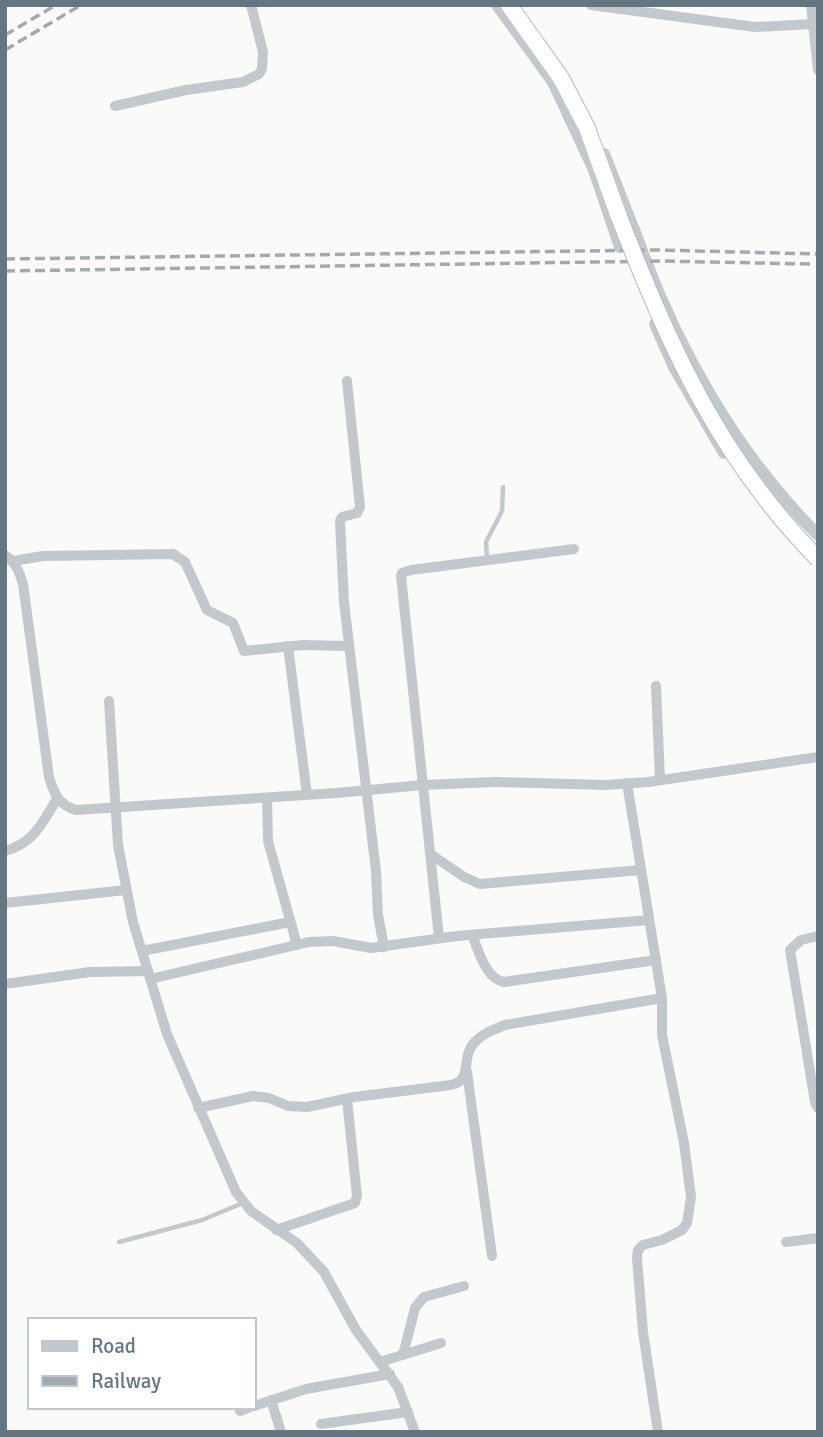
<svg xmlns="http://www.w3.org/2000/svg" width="823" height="1437" viewBox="0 0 823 1437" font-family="Signika,sans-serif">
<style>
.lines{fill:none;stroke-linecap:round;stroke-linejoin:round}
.trunk-casing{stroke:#b4b9bd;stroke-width:18}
.service{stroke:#c3c8cc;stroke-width:4.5}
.minor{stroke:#c3c8cc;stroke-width:10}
.tertiary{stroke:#c3c8cc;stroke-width:12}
.trunk{stroke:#fff;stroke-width:16}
.rail{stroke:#a2aab0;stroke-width:3.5;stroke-dasharray:10 5;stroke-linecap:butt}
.trunk-bridge-casing{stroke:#b4b9bd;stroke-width:18;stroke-linecap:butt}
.trunk-bridge{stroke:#fff;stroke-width:16}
</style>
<rect width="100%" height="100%" fill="#fafaf8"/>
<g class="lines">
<defs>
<path id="trunk" d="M509 5 561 78 587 128 619 217"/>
</defs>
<use href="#trunk" class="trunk-casing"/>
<g class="service">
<path d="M487 559 486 542 502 511 503 487"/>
<path d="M119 1242 202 1220 243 1203"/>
</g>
<g class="minor">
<path d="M591 5 755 27 813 24"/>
<path d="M811 5 818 70"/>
<path d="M115 106 186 90 243 82 259 74 262 69 263 52 251 5"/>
<path d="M347 381 360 507 357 513 342 517 340 521 344 602 376 871 378 915 384 947"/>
<path d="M5 555C16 563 19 571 23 584L49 777C54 794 59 805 76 810L336 793 423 785 495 782 605 785 648 782 818 757"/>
<path d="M13 561 43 556 173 554 185 562 207 610 233 623 244 651 303 645 348 646"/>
<path d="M288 646 307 795"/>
<path d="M656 686 660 780"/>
<path d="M109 701 118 845 133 922 167 1034 236 1192 251 1211 297 1243 324 1272 356 1330 398 1387 415 1432"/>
<path d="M627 783 662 998V1035L684 1143 691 1197 687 1223 682 1230 662 1240 643 1245 638 1250 637 1258 643 1332 658 1432"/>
<path d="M267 798 268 841 297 945"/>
<path d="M5 851C34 843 42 823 57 799"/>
<path d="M432 855 464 877 480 884 641 870"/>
<path d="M5 903 126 890"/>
<path d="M472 935C479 951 485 978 504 982L656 960"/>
<path d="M818 936 801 940 790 950 815 1102 818 1108"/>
<path d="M439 938 401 576 402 573 411 570 574 549"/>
<path d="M142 951 290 922"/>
<path d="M150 979 309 942 333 941 371 948 457 936 649 920"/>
<path d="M5 984 90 972 148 971"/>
<path d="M467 1072 492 1256"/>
<path d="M198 1108 253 1096 269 1098 288 1106 307 1107 354 1097 451 1085C472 1080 462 1062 471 1047 479 1035 492 1030 505 1025L662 998"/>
<path d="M276 1230 355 1203 357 1196 347 1099"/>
<path d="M786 1242 818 1238"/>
<path d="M403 1355 415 1308 424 1297 464 1286"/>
<path d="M380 1362 441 1343"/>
<path d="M271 1400 281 1432"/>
<path d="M254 1406 306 1389 390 1374"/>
<path d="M240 1411 250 1407"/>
<path d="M321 1424 408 1412"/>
</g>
<g class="tertiary">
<path d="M497 5 553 82 594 170 620 247 638 240 604 154"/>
<path d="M638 240C676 347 737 455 818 535"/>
<path d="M655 324 674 367 724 453"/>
</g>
<use href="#trunk" class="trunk"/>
<g class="rail">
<path d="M5 35 56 5"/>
<path d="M5 50 81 5"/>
<path d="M5 259 655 250 818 254"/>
<path d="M5 271 661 261 810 264"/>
</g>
<defs>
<path id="trunk-bridge" d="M619 217C670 347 718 457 818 559"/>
</defs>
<use href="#trunk-bridge" class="trunk-bridge-casing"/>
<use href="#trunk-bridge" class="trunk-bridge"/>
</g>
<rect width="823" height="1437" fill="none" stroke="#657683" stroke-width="14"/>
<rect x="28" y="1318" width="228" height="91" fill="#ffffff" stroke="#c1c8cd" stroke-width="2"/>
<rect x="42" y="1341" width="35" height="10" fill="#c3c8cc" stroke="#c1c8cd" stroke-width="2"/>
<text x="91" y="1353" font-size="21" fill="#657683">Road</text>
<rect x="42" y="1376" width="35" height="10" fill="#a2aab0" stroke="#c1c8cd" stroke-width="2"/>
<text x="91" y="1388" font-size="21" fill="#657683">Railway</text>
</svg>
